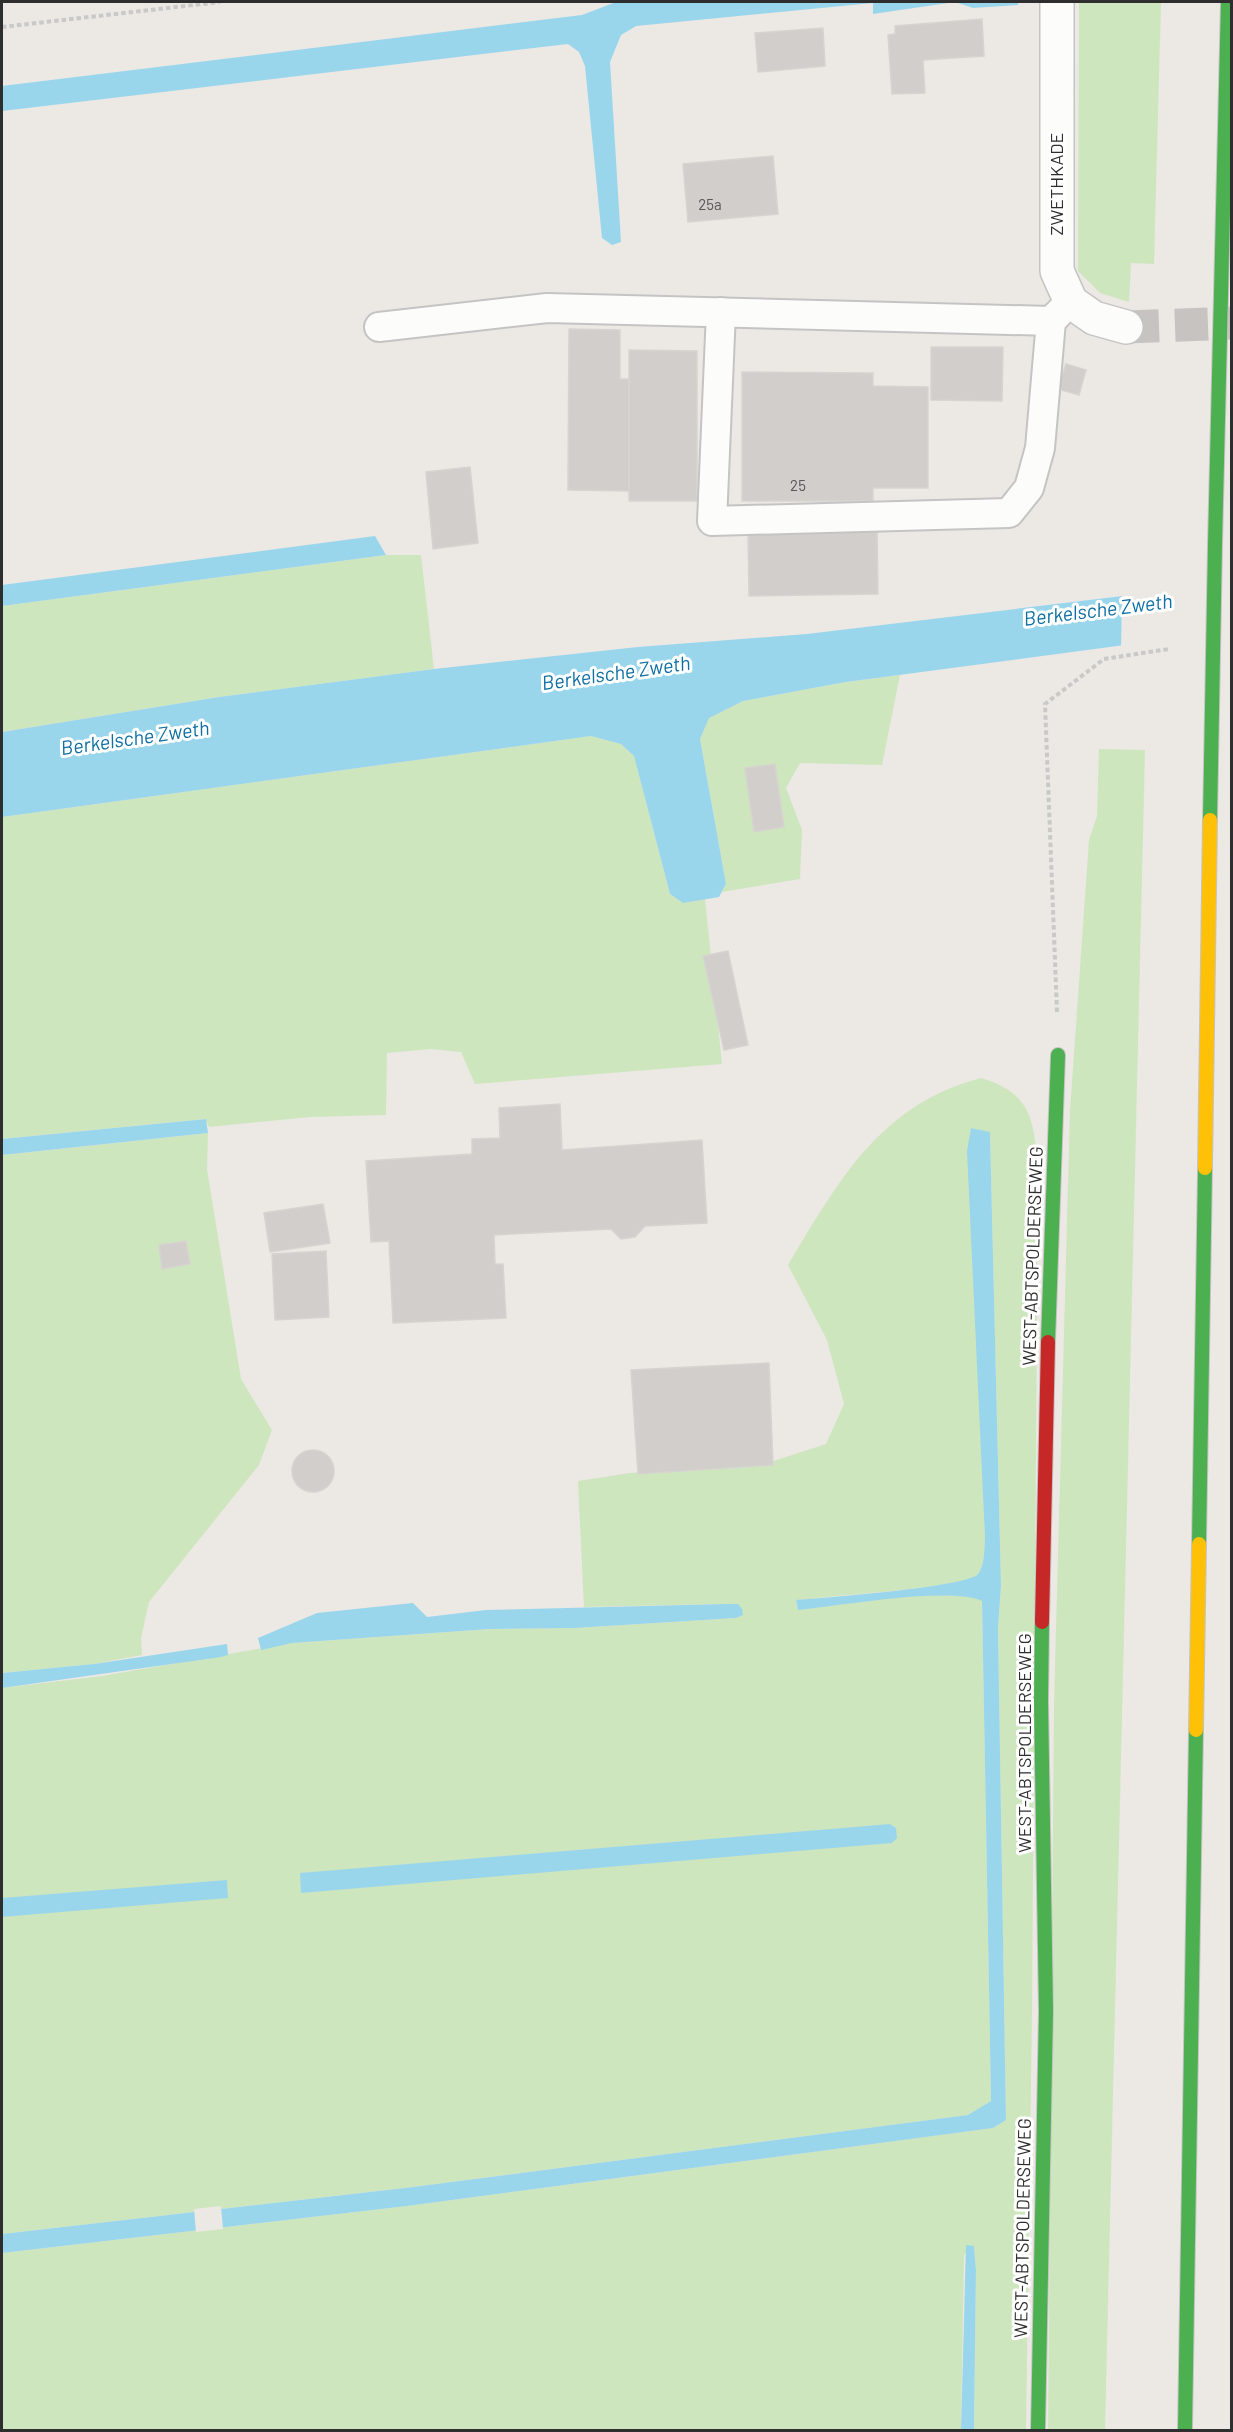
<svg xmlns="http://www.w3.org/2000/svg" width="1233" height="2432" viewBox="0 0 1233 2432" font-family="Barlow,sans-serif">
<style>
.green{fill:#cee6be}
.water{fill:#99d6ec}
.pier{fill:#ece8e4}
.building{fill:#d1cecb;stroke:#d7d4d0;stroke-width:1.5}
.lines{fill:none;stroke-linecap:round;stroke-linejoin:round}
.street-tunnel{stroke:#c6c3c0;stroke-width:33;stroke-dasharray:33 16;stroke-linecap:butt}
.lane-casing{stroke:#c5c4c5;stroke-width:32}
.street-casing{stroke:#c5c4c5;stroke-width:36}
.fast-casing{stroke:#c5c4c5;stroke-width:16}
.slow-casing{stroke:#c5c4c5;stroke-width:16}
.jam-casing{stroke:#c5c4c5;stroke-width:16}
.path{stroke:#c9c9c8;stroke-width:4;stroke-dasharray:4.5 3;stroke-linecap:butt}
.lane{stroke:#fcfcfb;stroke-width:28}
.street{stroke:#fcfcfb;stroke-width:33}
.fast{stroke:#4caf50;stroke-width:14}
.slow{stroke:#ffc107;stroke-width:14}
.jam{stroke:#c62828;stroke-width:14}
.fast-bridge-casing{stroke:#c6c5c4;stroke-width:16;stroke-linecap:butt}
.fast-bridge{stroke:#4caf50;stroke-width:14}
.labels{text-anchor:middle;stroke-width:6;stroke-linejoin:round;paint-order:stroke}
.number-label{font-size:15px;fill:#585857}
.street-label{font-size:18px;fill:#2e2e2e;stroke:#fff}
.water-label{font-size:20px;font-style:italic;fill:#0d6fa3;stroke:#fff}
</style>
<rect width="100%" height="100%" fill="#ece8e4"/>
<g class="green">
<path d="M1079 2H1161L1154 264 1131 263 1129 302 1100 293 1078 271Z"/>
<path d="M386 555H421L434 669 219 697 2 732V606Z"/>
<path d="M900 675 882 765 800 763 786 788 802 830 800 879 722 892 726 884 700 739 708 718 743 701 846 682Z"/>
<path d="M591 736 621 744 634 756 670 894 683 903 705 899 722 1064 475 1084 461 1052 431 1049 387 1053 386 1115 310 1117 209 1127 205 1119 2 1139V817Z"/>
<path d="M1099 749 1145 750 1105 2430H1048L1054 1704 1070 1111 1089 840 1097 816Z"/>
<path d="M981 1078C1033 1093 1034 1123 1038 1170L1032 2013 1026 2430H974L976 2270 974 2246 964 2255 961 2430H2V2253L407 2206 992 2128 1006 2120 998 1628 1001 1586 990 1133 971 1128 985 1538C984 1550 985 1565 978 1574 967 1589 824 1595 796 1601L798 1609C839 1605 949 1586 982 1600L991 2101 969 2115 405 2188 2 2234V1688L102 1676 292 1643 490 1629 575 1628 736 1618 742 1615 725 1604 584 1607 578 1481 630 1473 761 1465 826 1444 844 1404 827 1340 788 1265C839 1181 879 1105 981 1078Z"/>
<path d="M208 1133 207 1169 241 1379 272 1430 259 1465 149 1602 141 1638 142 1655 94 1664 2 1673V1155Z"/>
</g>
<g class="water">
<path d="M616 2H1018V5L973 8 955 2 873 14V3L636 26 621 35 610 62 621 242 612 245 602 238 585 66 579 52 568 44 2 111V86L582 15Z"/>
<path d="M375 536 386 555 2 606V585Z"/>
<path d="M1148 593 1147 642 846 682 743 701 709 718 700 739 726 884 719 897 683 903 670 894 634 756 621 744 591 736 2 817V732L219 697 434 669 638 647 807 634Z"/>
<path d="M206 1119 208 1133 2 1155V1139Z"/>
<path d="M971 1128 990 1132 1001 1586 998 1628 1006 2120 993 2128 407 2206 2 2253V2234L405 2188 968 2115 991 2101 982 1601C950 1586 839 1606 798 1610L796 1600C821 1598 968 1587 978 1574 985 1565 984 1549 985 1538L967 1151Z"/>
<path d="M413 1603 427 1617 486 1610 725 1604H738L742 1609 743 1615 736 1618 575 1628 490 1629 292 1643 261 1650 258 1638 317 1613Z"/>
<path d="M227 1644 228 1655 221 1657 2 1688V1673L94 1664Z"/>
<path d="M890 1824 896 1828 897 1838 892 1843 301 1893 300 1873Z"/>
<path d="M227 1880 228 1898 2 1917V1898Z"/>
<path d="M966 2245 974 2246 976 2270 974 2430H961Z"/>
</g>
<g class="pier">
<path d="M1232 569V630L1121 649 1122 593 1147 590Z"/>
<path d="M221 2206 223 2229 196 2232 194 2209Z"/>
</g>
<g class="building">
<path d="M982 19 984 56 923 60 925 93 892 94 888 35 895 34V26Z"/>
<path d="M823 28 825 66 758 72 755 33Z"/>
<path d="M773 156 778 214 688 222 683 164Z"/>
<path d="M569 329 620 330V379H629V491L568 490Z"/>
<path d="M931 347H1003L1002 401 931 400Z"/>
<path d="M629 350 697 351V501H629Z"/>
<path d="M1066 364 1086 370 1079 395 1058 389Z"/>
<path d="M742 372 873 373V386L928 387V488H873V501H742Z"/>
<path d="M470 467 478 543 433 549 426 472Z"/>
<path d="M877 529 878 594 749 596 748 531Z"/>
<path d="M775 764 784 827 754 832 745 768Z"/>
<path d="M728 951 748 1045 724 1050 703 956Z"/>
<path d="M560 1104 562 1150 702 1140 707 1223 645 1226 635 1237 621 1239 611 1229 494 1235 495 1264H503L506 1318 393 1323 389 1241 371 1242 366 1161 472 1154V1139L500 1138 499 1108Z"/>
<path d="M323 1204 330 1243 270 1252 264 1213Z"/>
<path d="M186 1241 190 1264 162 1269 159 1245Z"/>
<path d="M326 1251 329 1317 275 1320 272 1254Z"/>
<path d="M769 1363 773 1465 638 1474 631 1370Z"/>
<circle cx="313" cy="1471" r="21"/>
</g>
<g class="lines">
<path class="street-tunnel" d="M1126 327 1232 323"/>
<defs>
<g id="lane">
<path d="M721 312 712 521 1009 513 1029 488 1040 448 1051 321"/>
<path d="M379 327 547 308 1051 321 1065 307"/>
</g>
<path id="street" d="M1057 2V271L1071 302 1094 318 1126 327"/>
<g id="fast">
<path d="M1215 544 1228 2"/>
<path d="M1210 820 1213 654"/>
<path d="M1048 1342 1058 1055"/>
<path d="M1199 1544 1205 1168"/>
<path d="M1038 2430 1046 2011 1041 1701 1042 1622"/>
<path d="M1185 2430 1196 1730"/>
</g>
<g id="slow">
<path d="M1205 1168 1210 820"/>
<path d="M1196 1730 1199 1544"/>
</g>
<path id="jam" d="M1042 1622 1048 1342"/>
</defs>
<use href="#lane" class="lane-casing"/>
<use href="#street" class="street-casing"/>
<use href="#fast" class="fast-casing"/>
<use href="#slow" class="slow-casing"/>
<use href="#jam" class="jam-casing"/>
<g class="path">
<path d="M2 27 220 2"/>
<path d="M1057 1012 1045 704 1104 659 1169 649"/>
</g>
<use href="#lane" class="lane"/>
<use href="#street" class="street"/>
<use href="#fast" class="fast"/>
<use href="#slow" class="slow"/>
<use href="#jam" class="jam"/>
<defs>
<path id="fast-bridge" d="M1213 654 1215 544"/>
</defs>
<use href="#fast-bridge" class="fast-bridge-casing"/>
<use href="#fast-bridge" class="fast-bridge"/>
</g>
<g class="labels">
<g class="number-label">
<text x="710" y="210">25a</text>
<text x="798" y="491">25</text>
</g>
<g class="street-label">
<text transform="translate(1057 184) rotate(-90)" y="6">ZWETHKADE</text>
<text transform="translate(1033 1256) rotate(-88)" y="6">WEST-ABTSPOLDERSEWEG</text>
<text transform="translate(1025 1743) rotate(-90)" y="6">WEST-ABTSPOLDERSEWEG</text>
<text transform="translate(1023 2228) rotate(-89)" y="6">WEST-ABTSPOLDERSEWEG</text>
</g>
<g class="water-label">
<text transform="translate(1098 610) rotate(-7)" y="7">Berkelsche Zweth</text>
<text transform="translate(616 673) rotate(-8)" y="7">Berkelsche Zweth</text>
<text transform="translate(135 738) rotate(-8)" y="7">Berkelsche Zweth</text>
</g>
</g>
<rect width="1233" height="2432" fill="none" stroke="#2e2e2e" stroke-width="6"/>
</svg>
